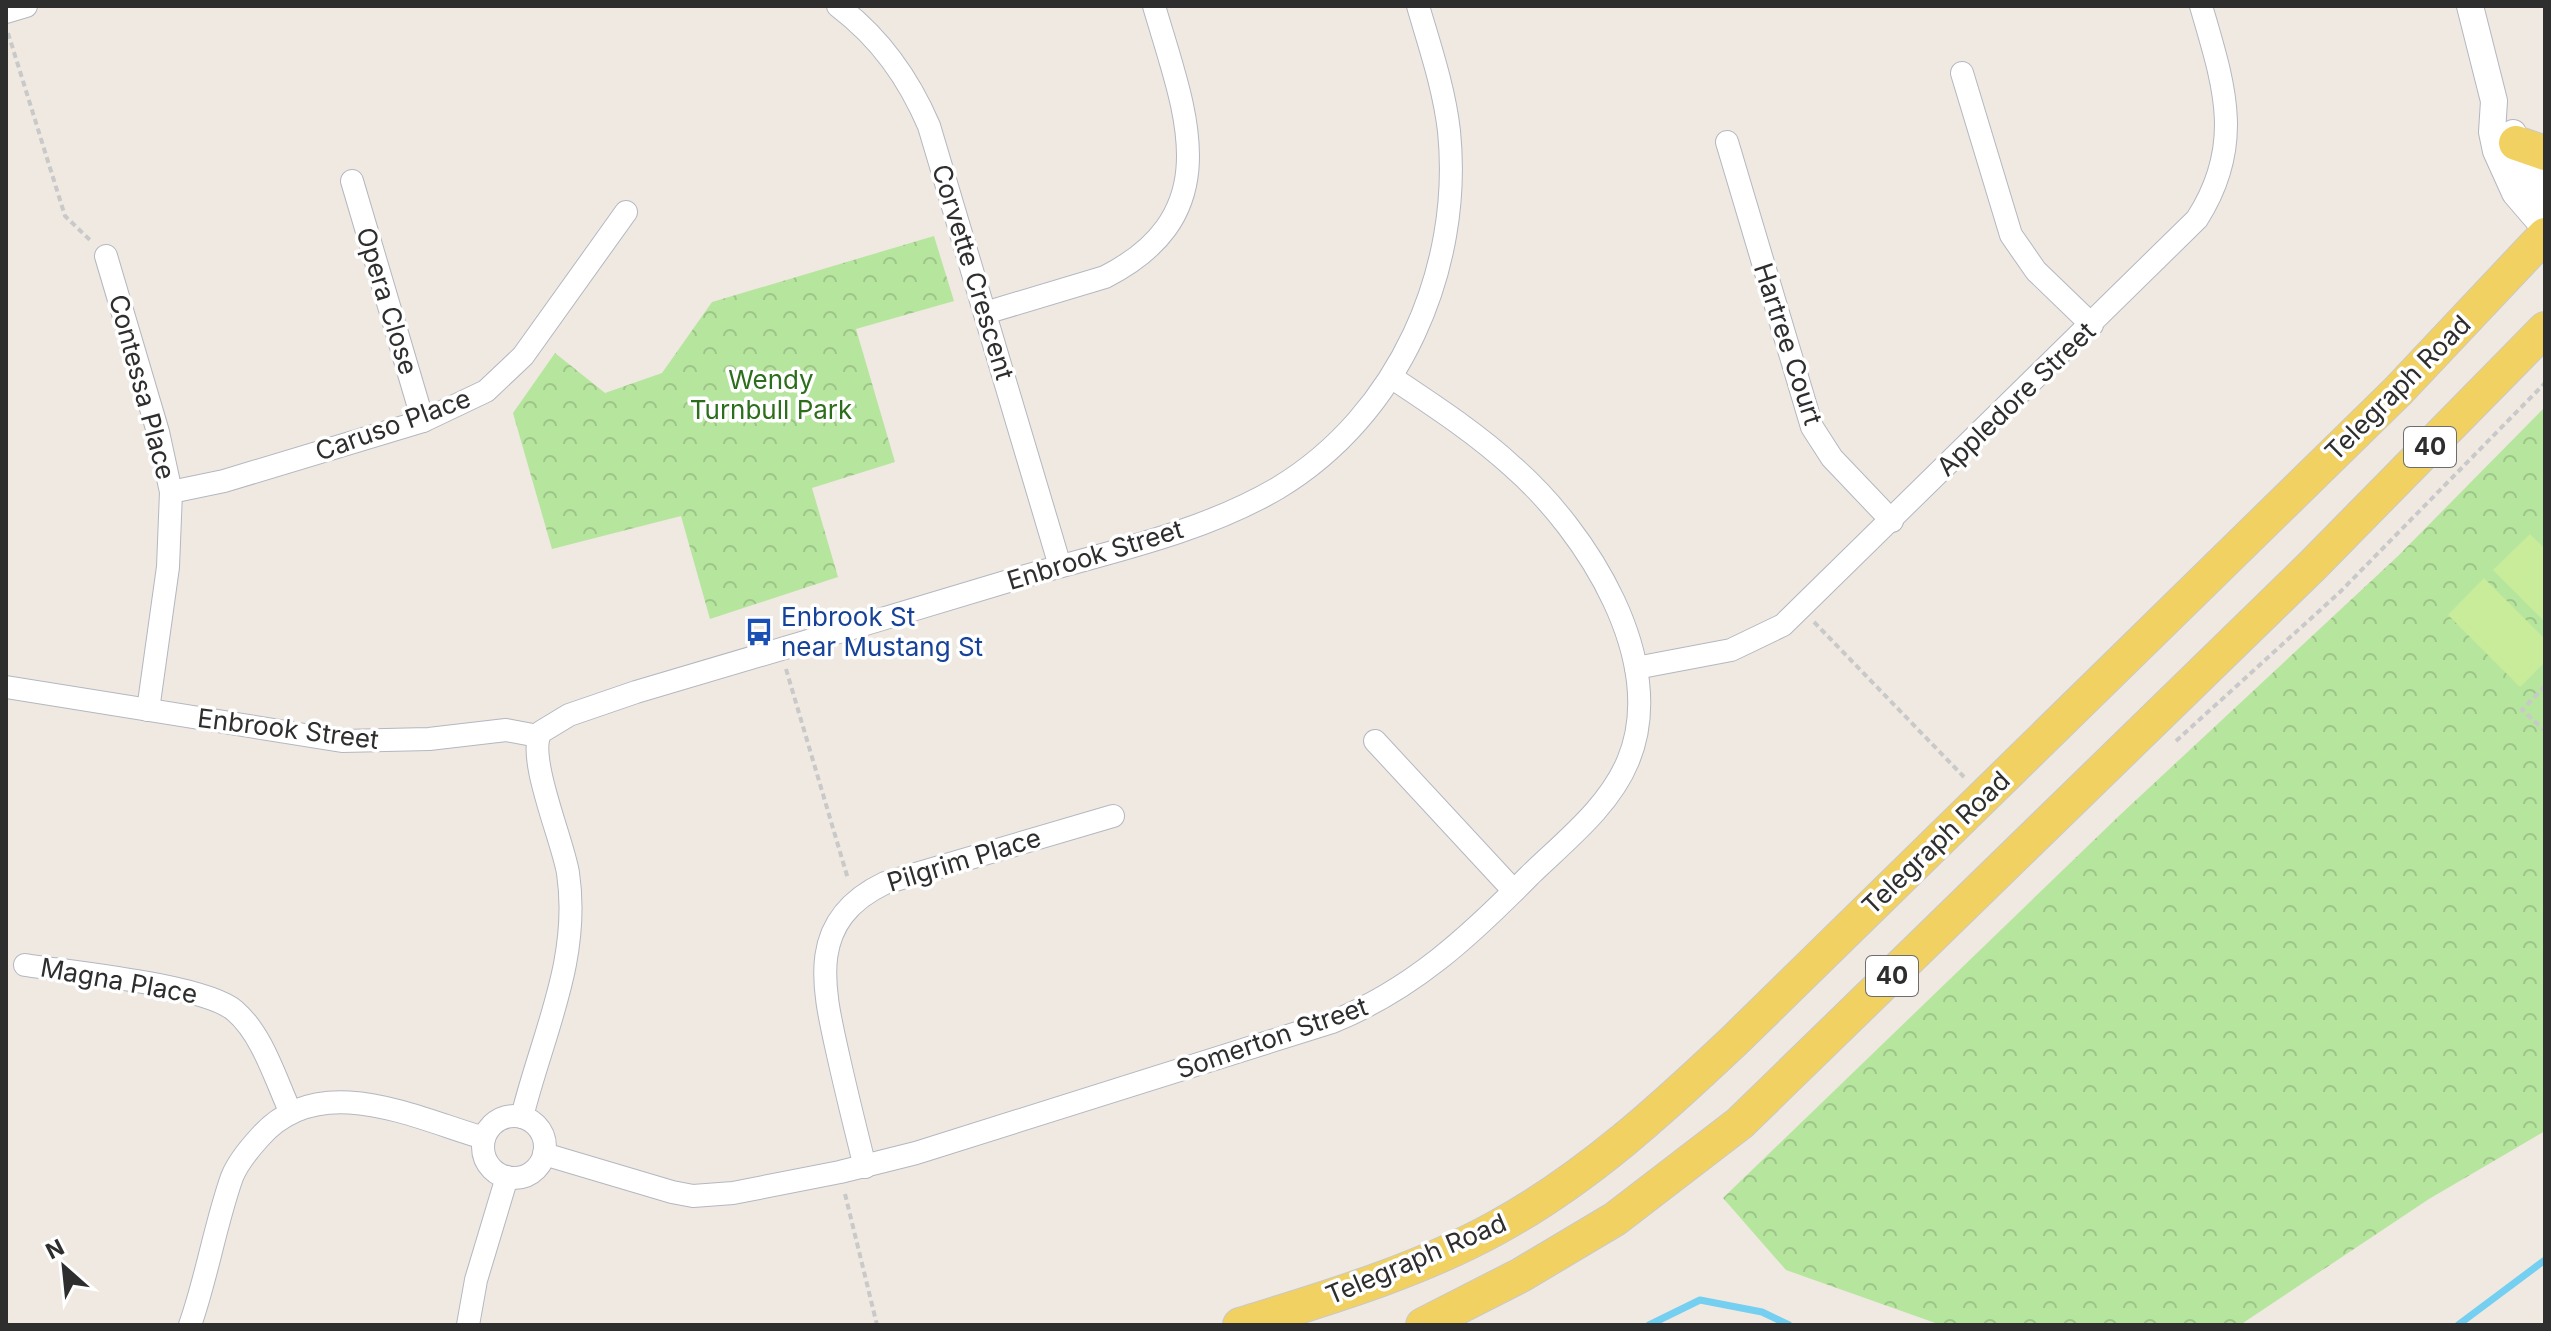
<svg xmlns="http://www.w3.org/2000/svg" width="2551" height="1331" viewBox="0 0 2551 1331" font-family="Inter,sans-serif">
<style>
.park{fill:url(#park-crowns)}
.pitch{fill:#c9ec9a}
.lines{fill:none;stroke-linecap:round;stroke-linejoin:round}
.stream{stroke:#75cff0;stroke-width:7}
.minor-casing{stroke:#b4b7c1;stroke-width:24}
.tertiary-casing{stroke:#b4b7c1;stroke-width:28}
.primary-casing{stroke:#c9c9c9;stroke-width:36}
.path{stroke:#c9c9c9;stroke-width:4;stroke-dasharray:6 4;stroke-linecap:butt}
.minor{stroke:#fff;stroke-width:22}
.tertiary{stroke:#fff;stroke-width:26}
.primary{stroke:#f2d163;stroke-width:34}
.labels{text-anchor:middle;stroke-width:7;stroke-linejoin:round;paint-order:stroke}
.shield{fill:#fff;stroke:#6d6d6d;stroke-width:2}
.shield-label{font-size:24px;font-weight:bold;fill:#2e2e2e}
.street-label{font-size:26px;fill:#2e2e2e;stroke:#fff}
.park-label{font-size:26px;fill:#2c6e1b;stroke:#fff}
.transit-label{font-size:26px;fill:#164399;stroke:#fff;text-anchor:start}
</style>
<defs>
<pattern id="park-crowns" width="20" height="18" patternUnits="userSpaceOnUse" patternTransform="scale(2)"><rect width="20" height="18" fill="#b6e59e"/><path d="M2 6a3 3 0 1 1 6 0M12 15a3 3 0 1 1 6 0" fill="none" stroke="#9dc588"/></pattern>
</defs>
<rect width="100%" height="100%" fill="#efe9e1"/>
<g class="park">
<path d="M934 236 954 301 856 329 895 462 812 488 838 577 710 619 681 516 552 549 513 413 555 353 605 393 662 373 712 302Z"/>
<path d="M2545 407V1131L2429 1199 2240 1325H1941L1786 1270 1723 1198 2121 814 2398 556Z"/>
</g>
<g class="pitch">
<path d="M2530 534 2545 549V622L2493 570Z"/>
<path d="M2484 578 2545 639V662L2520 687 2448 615Z"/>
</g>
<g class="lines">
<g class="stream">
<path d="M1649 1325 1700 1300 1762 1312 1789 1325"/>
<path d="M2458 1325 2545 1260"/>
</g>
<defs>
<g id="minor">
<path d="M838 6C880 38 908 77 929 126L1060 566"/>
<path d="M6 12 26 6"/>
<path d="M1962 73 2011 235 2036 271 2092 325"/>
<path d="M1727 142 1812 427 1832 458 1892 521"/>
<path d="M352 181 423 421"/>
<path d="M106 256 158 432 171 492 168 567 148 710"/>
<path d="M985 313 1105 277C1230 213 1185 112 1154 6"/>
<path d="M171 492 224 481 423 421 486 391 523 356 626 212"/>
<path d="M1636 668 1731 650 1783 625 2197 219C2245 144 2224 85 2201 6"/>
<path d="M6 687 342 741 429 739 506 730 538 736"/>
<path d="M1375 741 1514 891"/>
<path d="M25 965C70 972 206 985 235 1011 263 1035 276 1081 291 1113"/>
<circle cx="514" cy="1147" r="31"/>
<path d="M522 1117C542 1035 581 960 568 873 563 841 526 756 541 732L569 715 636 692C761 655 887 618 1012 580 1100 554 1198 535 1278 488 1399 415 1463 269 1449 131 1444 88 1430 47 1418 6"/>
<path d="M544 1154 672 1192 693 1196 733 1193 840 1172 916 1153 1332 1022C1412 990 1470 936 1530 875 1565 841 1609 807 1628 761 1670 661 1586 531 1513 467 1476 433 1433 405 1391 377"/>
<path d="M865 1167C856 1131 847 1095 839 1059 823 988 805 921 885 883L1113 816"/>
<path d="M190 1325C207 1277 215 1225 232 1177 238 1162 249 1149 260 1137 319 1069 415 1118 484 1138"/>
<path d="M468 1325 476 1280 507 1177"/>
</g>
<g id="tertiary">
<path d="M2470 6 2494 101 2492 132 2496 151 2515 193 2545 228"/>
<path d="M2513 133 2528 170 2545 193"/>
</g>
<g id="primary">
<path d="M2516 143 2545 153"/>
<path d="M1240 1325C1327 1298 1416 1272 1496 1228 1586 1179 1662 1109 1735 1040L2398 391 2545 235"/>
<path d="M1423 1325 1521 1275 1615 1219 1740 1123 2313 565 2545 329"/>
</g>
</defs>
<use href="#minor" class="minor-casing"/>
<use href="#tertiary" class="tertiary-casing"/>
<use href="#primary" class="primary-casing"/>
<g class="path">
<path d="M8 33 65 216 90 240"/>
<path d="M1814 622 1964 777"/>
<path d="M786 669 848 879"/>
<path d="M2545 686 2522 710 2545 731"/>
<path d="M2176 741 2340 592 2545 383"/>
<path d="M845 1194 877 1325"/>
</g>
<use href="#minor" class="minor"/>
<use href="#tertiary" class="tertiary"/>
<use href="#primary" class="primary"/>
</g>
<defs>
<symbol id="bus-bare" viewBox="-9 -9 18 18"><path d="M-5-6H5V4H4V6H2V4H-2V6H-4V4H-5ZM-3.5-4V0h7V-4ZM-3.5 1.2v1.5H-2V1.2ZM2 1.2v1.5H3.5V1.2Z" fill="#1a4fb4" stroke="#fff" stroke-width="2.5" paint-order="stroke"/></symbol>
</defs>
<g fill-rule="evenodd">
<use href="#bus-bare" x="739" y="612" width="40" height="40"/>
</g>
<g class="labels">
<g class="shield">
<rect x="2404" y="427" width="52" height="40" rx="6"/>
<rect x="1866" y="956" width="52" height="40" rx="6"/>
</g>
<g class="shield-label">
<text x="2430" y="455">40</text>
<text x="1892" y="984">40</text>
</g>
<g class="street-label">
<text transform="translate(973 272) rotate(73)" y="9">Corvette Crescent</text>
<text transform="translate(387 301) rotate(73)" y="9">Opera Close</text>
<text transform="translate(1788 344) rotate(72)" y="9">Hartree Court</text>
<text transform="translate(142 387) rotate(75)" y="9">Contessa Place</text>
<text transform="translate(2398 388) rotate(-45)" y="9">Telegraph Road</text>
<text transform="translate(2016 399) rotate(-44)" y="9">Appledore Street</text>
<text transform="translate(393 425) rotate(-20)" y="9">Caruso Place</text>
<text transform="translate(1095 555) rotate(-17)" y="9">Enbrook Street</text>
<text transform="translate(288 729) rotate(7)" y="9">Enbrook Street</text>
<text transform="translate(1936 843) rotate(-44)" y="9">Telegraph Road</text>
<text transform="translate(964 860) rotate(-17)" y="9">Pilgrim Place</text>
<text transform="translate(119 981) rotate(10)" y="9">Magna Place</text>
<text transform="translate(1272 1038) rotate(-19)" y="9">Somerton Street</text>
<text transform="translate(1416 1259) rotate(-23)" y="9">Telegraph Road</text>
</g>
<g class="park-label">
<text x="771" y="389">Wendy<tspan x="771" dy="30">Turnbull Park</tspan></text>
</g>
<g class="transit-label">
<text x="781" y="626">Enbrook St<tspan x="781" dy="30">near Mustang St</tspan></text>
</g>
</g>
<rect width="2551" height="1331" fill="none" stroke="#2e2e2e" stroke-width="16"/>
<g transform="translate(64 1267) rotate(333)" stroke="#ffffff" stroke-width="6" paint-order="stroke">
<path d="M0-6L14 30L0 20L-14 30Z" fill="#2e2e2e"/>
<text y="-12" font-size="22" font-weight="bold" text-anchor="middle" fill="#2e2e2e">N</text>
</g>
</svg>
